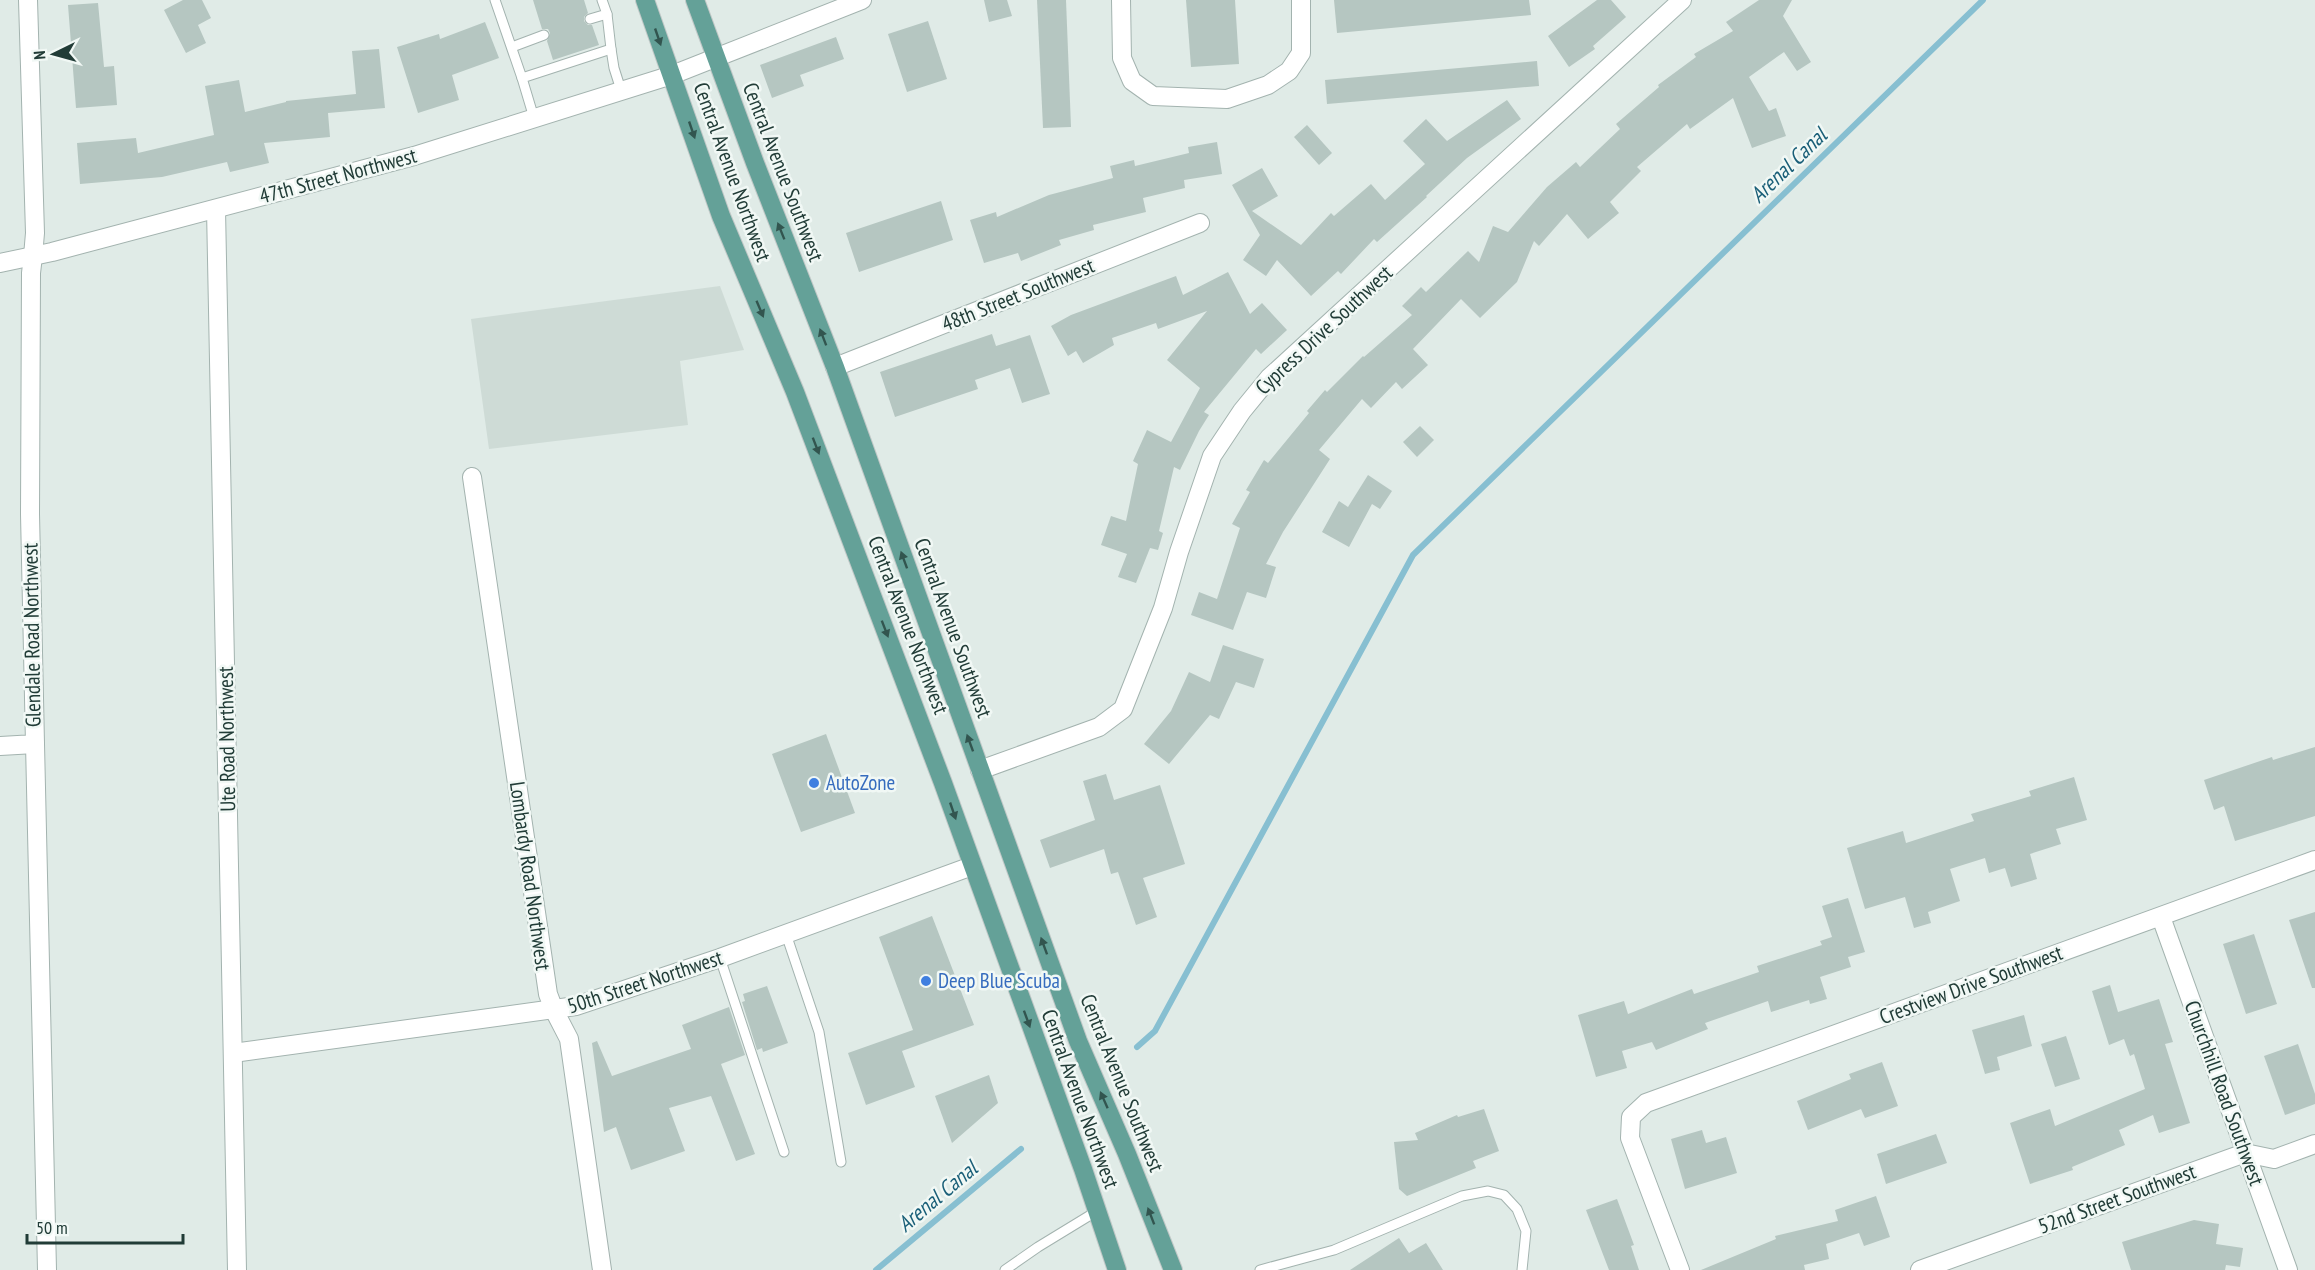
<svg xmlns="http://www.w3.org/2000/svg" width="2315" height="1270" viewBox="0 0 2315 1270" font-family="'PT Sans Narrow',sans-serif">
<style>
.built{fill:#cedbd6}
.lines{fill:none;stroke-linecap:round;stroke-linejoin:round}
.stream{stroke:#87bfd1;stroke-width:6}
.building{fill:#b5c6c1}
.service-casing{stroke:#a3b3af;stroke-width:11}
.minor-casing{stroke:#a3b3af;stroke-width:20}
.tertiary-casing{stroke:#a3b3af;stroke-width:20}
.primary-casing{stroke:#c1c8c7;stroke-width:20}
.service{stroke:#fff;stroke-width:9}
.minor{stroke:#fff;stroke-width:18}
.tertiary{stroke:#fff;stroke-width:18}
.primary{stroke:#64a198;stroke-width:18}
.oneway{fill:#32554f}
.shop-dot{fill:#3f7fe0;stroke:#f1f8f5;stroke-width:2}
.labels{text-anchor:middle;stroke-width:5;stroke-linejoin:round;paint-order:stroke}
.street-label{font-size:21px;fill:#213c37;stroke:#f1f8f5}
.shop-label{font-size:21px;fill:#366cbe;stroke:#f1f8f5;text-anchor:start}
.water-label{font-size:22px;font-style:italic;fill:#1a5f78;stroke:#f1f8f5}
</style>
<rect width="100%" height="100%" fill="#e0ebe7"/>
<path class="built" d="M720 286 744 350 680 361 688 425 489 449 471 319Z"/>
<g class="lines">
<g class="stream">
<path d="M1137 1047 1155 1031 1413 555 1983 0"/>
<path d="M876 1270 1021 1149"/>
</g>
</g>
<g class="building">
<path d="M183 0H202L211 18 198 25 206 43 186 53 164 10Z"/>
<path d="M533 0H584L588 13 584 17V21L588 25H592L599 45 553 60 547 41 550 33 548 29H542Z"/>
<path d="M984 0H1007L1012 16 989 22Z"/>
<path d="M1037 0H1066L1071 127 1043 128Z"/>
<path d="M1186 0H1235L1239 64 1191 67Z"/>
<path d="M1334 0H1529L1531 15 1337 33Z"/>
<path d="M1597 0H1611L1626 17 1593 46 1595 49 1569 67 1548 36Z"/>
<path d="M1759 0H1792L1783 16 1811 62 1797 71 1784 52 1749 77 1769 111 1776 108 1786 136 1752 148 1733 98 1690 129 1687 124 1637 167 1641 171 1610 202 1619 213 1588 239 1567 214 1539 246 1534 241 1517 282 1480 318 1461 299 1413 349 1428 365 1402 389 1396 382 1371 408 1362 399 1319 450 1330 459 1283 532 1266 564 1276 567 1266 598 1247 592 1233 630 1191 615 1199 592 1217 599 1240 528 1232 524 1250 492 1246 490 1264 460 1268 463 1309 413 1307 411 1325 390 1327 392 1363 356 1364 357 1412 315 1402 306 1421 287 1426 292 1468 251 1479 262 1493 226 1508 232 1547 187 1576 162 1580 167 1620 129 1616 124 1659 87 1658 85 1696 57 1694 54 1733 31 1726 22Z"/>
<path d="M98 3 104 67 114 66 117 105 76 108 68 5Z"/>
<path d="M928 21 947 79 907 92 888 34Z"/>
<path d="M485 22 499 58 452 75 459 100 418 113 397 47 439 34 440 39Z"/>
<path d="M836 37 844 59 800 75 804 86 772 98 760 65Z"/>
<path d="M379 49 385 108 328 113 330 137 264 143 269 163 230 172 227 162 162 177 80 184 77 143 136 138 138 153 214 135 205 86 239 80 245 112 286 102V101L356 94 352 51Z"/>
<path d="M1537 61 1539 86 1327 104 1325 80Z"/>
<path d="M1507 100 1521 119 1467 158 1426 196 1427 197 1377 242 1374 239 1341 274 1338 271 1311 296 1277 260 1266 276 1243 260 1260 235 1232 185 1262 168 1278 196 1252 211 1301 245 1331 213 1334 216 1371 184 1385 200 1425 164 1403 141 1426 119 1447 141Z"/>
<path d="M1307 125 1332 153 1319 165 1294 137Z"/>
<path d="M1217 142 1222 174 1184 180 1185 188 1143 198 1146 212 1093 225 1094 230 1059 240 1061 245 1021 261 1018 253 984 263 970 220 996 212 997 217 1049 195 1113 178 1110 166 1134 160 1135 166 1189 153 1188 147Z"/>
<path d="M941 201 953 240 859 272 846 233Z"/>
<path d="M1228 272 1250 314 1262 303 1287 330 1261 354 1256 349 1204 412 1209 415 1199 431 1180 470 1174 467 1159 531 1163 533 1158 550 1150 548 1136 583 1118 577 1127 554 1101 545 1111 516 1126 521 1138 464 1133 461 1147 430 1171 442 1200 388 1167 360 1207 311 1158 329 1156 323 1112 338 1114 345 1083 363 1076 351 1068 356 1051 326 1071 315 1176 276 1183 295Z"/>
<path d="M992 334 996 346 1030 335 1050 394 1022 403 1010 368 975 380 978 389 895 417 880 372Z"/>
<path d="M1420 426 1434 440 1417 457 1403 442Z"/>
<path d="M1368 475 1392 491 1380 509 1372 504 1349 547 1322 532 1339 501 1348 507Z"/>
<path d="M1223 645 1264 659 1254 688 1236 682 1219 719 1210 715 1169 764 1144 744 1171 711 1189 672 1210 682Z"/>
<path d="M826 734 855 813 801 832 772 754Z"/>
<path d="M2315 747V816L2235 841 2224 806 2214 810 2204 780 2272 757 2273 760Z"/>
<path d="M1106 774 1114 800 1160 785 1185 864 1143 878 1157 917 1136 925 1118 872 1111 874 1104 849 1050 868 1040 840 1095 820 1083 781Z"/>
<path d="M2074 777 2087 820 2056 829 2061 844 2030 854 2037 879 2011 887 2005 868 1989 873 1985 858 1950 869 1960 901 1928 912 1931 923 1914 928 1905 897 1865 909 1847 848 1903 831 1906 843 1974 821 1971 814 2031 796 2029 791Z"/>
<path d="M1848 898 1865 952 1848 957 1851 967 1820 977 1827 999 1810 1004 1809 1000 1771 1012 1768 1001 1705 1023 1708 1029 1656 1050 1652 1042 1622 1051 1627 1068 1596 1077 1578 1015 1624 1001 1628 1014 1692 989 1694 994 1759 972 1757 966 1822 945 1820 941 1832 937 1822 906Z"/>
<path d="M2315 912V988H2312L2289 920Z"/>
<path d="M932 916 974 1025 902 1051 915 1087 866 1105 848 1053 913 1030 879 937Z"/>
<path d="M2254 934 2277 1004 2246 1014 2223 944Z"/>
<path d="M2110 985 2118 1012 2159 999 2173 1042 2165 1044 2190 1123 2159 1133 2153 1115 2119 1130 2125 1145 2072 1167 2073 1170 2030 1184 2010 1123 2050 1109 2055 1126 2145 1089 2134 1054 2130 1056 2124 1039 2109 1045 2092 991Z"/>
<path d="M767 986 788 1043 763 1052 762 1048 757 1050 742 1002 745 1001 743 994Z"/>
<path d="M729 1007 745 1055 721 1064 755 1154 736 1161 711 1096 669 1108 685 1151 631 1170 616 1127 604 1132 592 1043 597 1041 612 1076 691 1049 682 1025Z"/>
<path d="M2024 1015 2032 1046 1997 1057 2000 1070 1985 1074 1972 1030Z"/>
<path d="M2066 1036 2080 1079 2055 1087 2041 1044Z"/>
<path d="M2298 1044 2315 1094V1104L2285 1115 2264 1056Z"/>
<path d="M1882 1062 1898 1106 1865 1118 1861 1109 1808 1130 1797 1101 1851 1079 1849 1074Z"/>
<path d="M989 1075 998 1103 952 1143 935 1096Z"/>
<path d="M1484 1109 1499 1151 1473 1161 1476 1168 1407 1196 1399 1189 1394 1142 1418 1140 1415 1133 1457 1115 1458 1117Z"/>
<path d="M1702 1130 1706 1143 1726 1137 1737 1173 1685 1189 1671 1139Z"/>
<path d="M1936 1134 1947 1163 1886 1184 1877 1154Z"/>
<path d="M1876 1196 1890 1237 1864 1246 1859 1233 1826 1244 1829 1259 1804 1265 1805 1270H1701L1776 1239 1775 1236 1838 1221 1835 1210Z"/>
<path d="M1617 1199 1634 1245 1631 1246 1639 1270H1609L1586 1210Z"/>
<path d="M2194 1220 2219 1224 2216 1244 2243 1248 2240 1267 2226 1265 2225 1270H2131L2122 1242Z"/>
<path d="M1399 1238 1409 1253 1426 1243 1443 1270H1350Z"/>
</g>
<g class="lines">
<defs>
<g id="service">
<path d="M495 0 522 78"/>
<path d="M590 19 607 14 602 0"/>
<path d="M512 47 544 35"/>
<path d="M611 49 614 68 621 90"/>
<path d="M534 118 522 78 611 49 607 14"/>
<path d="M786 934 819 1032 841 1162"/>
<path d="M720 958 784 1152"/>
<path d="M1005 1270 1038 1247 1097 1211"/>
<path d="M1260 1270 1334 1250 1462 1196 1488 1191 1504 1195 1517 1209 1526 1231 1522 1270"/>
</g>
<g id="minor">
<path d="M28 0 35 233 33 256"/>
<path d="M1121 0 1122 58 1132 81 1153 96 1227 99 1268 85 1289 71 1301 53V0"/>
<path d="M715 58 862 0"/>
<path d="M216 209 237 1270"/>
<path d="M835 367 1200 223"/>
<path d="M472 477 548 994 554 1010 569 1039 602 1270"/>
<path d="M35 744 47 1270"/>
<path d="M980 770 1099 727 1123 709 1163 608 1179 552 1212 456 1242 411 1269 378 1682 0"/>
<path d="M233 1053 576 1006 720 958 972 866"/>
<path d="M1680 1270 1630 1138 1631 1117 1646 1103 2315 860"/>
<path d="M1920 1270 2245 1153 2274 1159 2315 1144"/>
</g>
<g id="tertiary">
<path d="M0 263 52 252 414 156 672 75 715 58"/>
<path d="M0 746 35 744 30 514 31 273 33 256"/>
<path d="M2161 917 2288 1270"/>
</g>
<g id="primary">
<path d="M645 0 721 216 795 392 943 783 1083 1169 1117 1270"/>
<path d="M695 0 755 163 835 367 1078 1041 1127 1154 1173 1270"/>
</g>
</defs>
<use href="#service" class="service-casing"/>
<use href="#minor" class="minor-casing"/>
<use href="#tertiary" class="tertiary-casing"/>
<use href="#primary" class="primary-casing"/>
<use href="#service" class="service"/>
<use href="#minor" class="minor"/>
<use href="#tertiary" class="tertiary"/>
<use href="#primary" class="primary"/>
</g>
<defs><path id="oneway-solid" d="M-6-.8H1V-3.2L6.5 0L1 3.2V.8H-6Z" transform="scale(1.5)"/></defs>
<g class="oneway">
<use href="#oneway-solid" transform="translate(658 37) rotate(71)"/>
<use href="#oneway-solid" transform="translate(692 130) rotate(71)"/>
<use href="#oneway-solid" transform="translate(781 231) rotate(-112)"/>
<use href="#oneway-solid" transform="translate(760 309) rotate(67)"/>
<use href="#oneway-solid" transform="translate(823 337) rotate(-111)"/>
<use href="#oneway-solid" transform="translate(816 446) rotate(69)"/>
<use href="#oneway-solid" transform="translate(904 560) rotate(-110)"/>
<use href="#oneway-solid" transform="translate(885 629) rotate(69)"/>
<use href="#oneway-solid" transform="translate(970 743) rotate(-110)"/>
<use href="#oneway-solid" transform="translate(953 811) rotate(71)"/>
<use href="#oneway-solid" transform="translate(1044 946) rotate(-110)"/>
<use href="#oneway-solid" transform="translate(1027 1019) rotate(70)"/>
<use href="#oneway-solid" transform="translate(1104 1100) rotate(-114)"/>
<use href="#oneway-solid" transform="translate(1151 1216) rotate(-111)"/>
</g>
<g class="shop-dot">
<circle cx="814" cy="783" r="6"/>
<circle cx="926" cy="981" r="6"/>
</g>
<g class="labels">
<g class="street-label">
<text transform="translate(732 172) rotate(70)" y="7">Central Avenue Northwest</text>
<text transform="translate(783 172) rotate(69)" y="7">Central Avenue Southwest</text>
<text transform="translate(338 176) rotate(-15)" y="7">47th Street Northwest</text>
<text transform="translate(1018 295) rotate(-22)" y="7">48th Street Southwest</text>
<text transform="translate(1324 330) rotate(-43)" y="7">Cypress Drive Southwest</text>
<text transform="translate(908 625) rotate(69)" y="7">Central Avenue Northwest</text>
<text transform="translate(953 628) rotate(70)" y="7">Central Avenue Southwest</text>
<text transform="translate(32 635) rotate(-91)" y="7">Glendale Road Northwest</text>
<text transform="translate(227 739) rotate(-91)" y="7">Ute Road Northwest</text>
<text transform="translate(530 876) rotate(82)" y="7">Lombardy Road Northwest</text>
<text transform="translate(645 982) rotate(-18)" y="7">50th Street Northwest</text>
<text transform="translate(1971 985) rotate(-20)" y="7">Crestview Drive Southwest</text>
<text transform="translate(1122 1083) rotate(68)" y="7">Central Avenue Southwest</text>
<text transform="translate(2224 1093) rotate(70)" y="7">Churchhill Road Southwest</text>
<text transform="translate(1080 1099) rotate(70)" y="7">Central Avenue Northwest</text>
<text transform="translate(2117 1199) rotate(-20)" y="7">52nd Street Southwest</text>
</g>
<g class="shop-label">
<text x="826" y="790">AutoZone</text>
<text x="938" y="988">Deep Blue Scuba</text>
</g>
<g class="water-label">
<text transform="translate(1788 165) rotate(-44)" y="8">Arenal Canal</text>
<text transform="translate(937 1196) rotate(-40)" y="8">Arenal Canal</text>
</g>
</g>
<g transform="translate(54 54) rotate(265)" stroke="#f1f8f5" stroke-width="4.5" paint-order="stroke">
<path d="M0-4.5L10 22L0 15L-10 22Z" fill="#213c37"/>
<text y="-9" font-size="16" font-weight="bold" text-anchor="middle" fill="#213c37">N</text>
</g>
<path d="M27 1234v9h156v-9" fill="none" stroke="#213c37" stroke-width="3"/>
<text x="36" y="1234" font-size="18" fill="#213c37" stroke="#f1f8f5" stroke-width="4.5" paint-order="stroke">50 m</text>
</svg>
